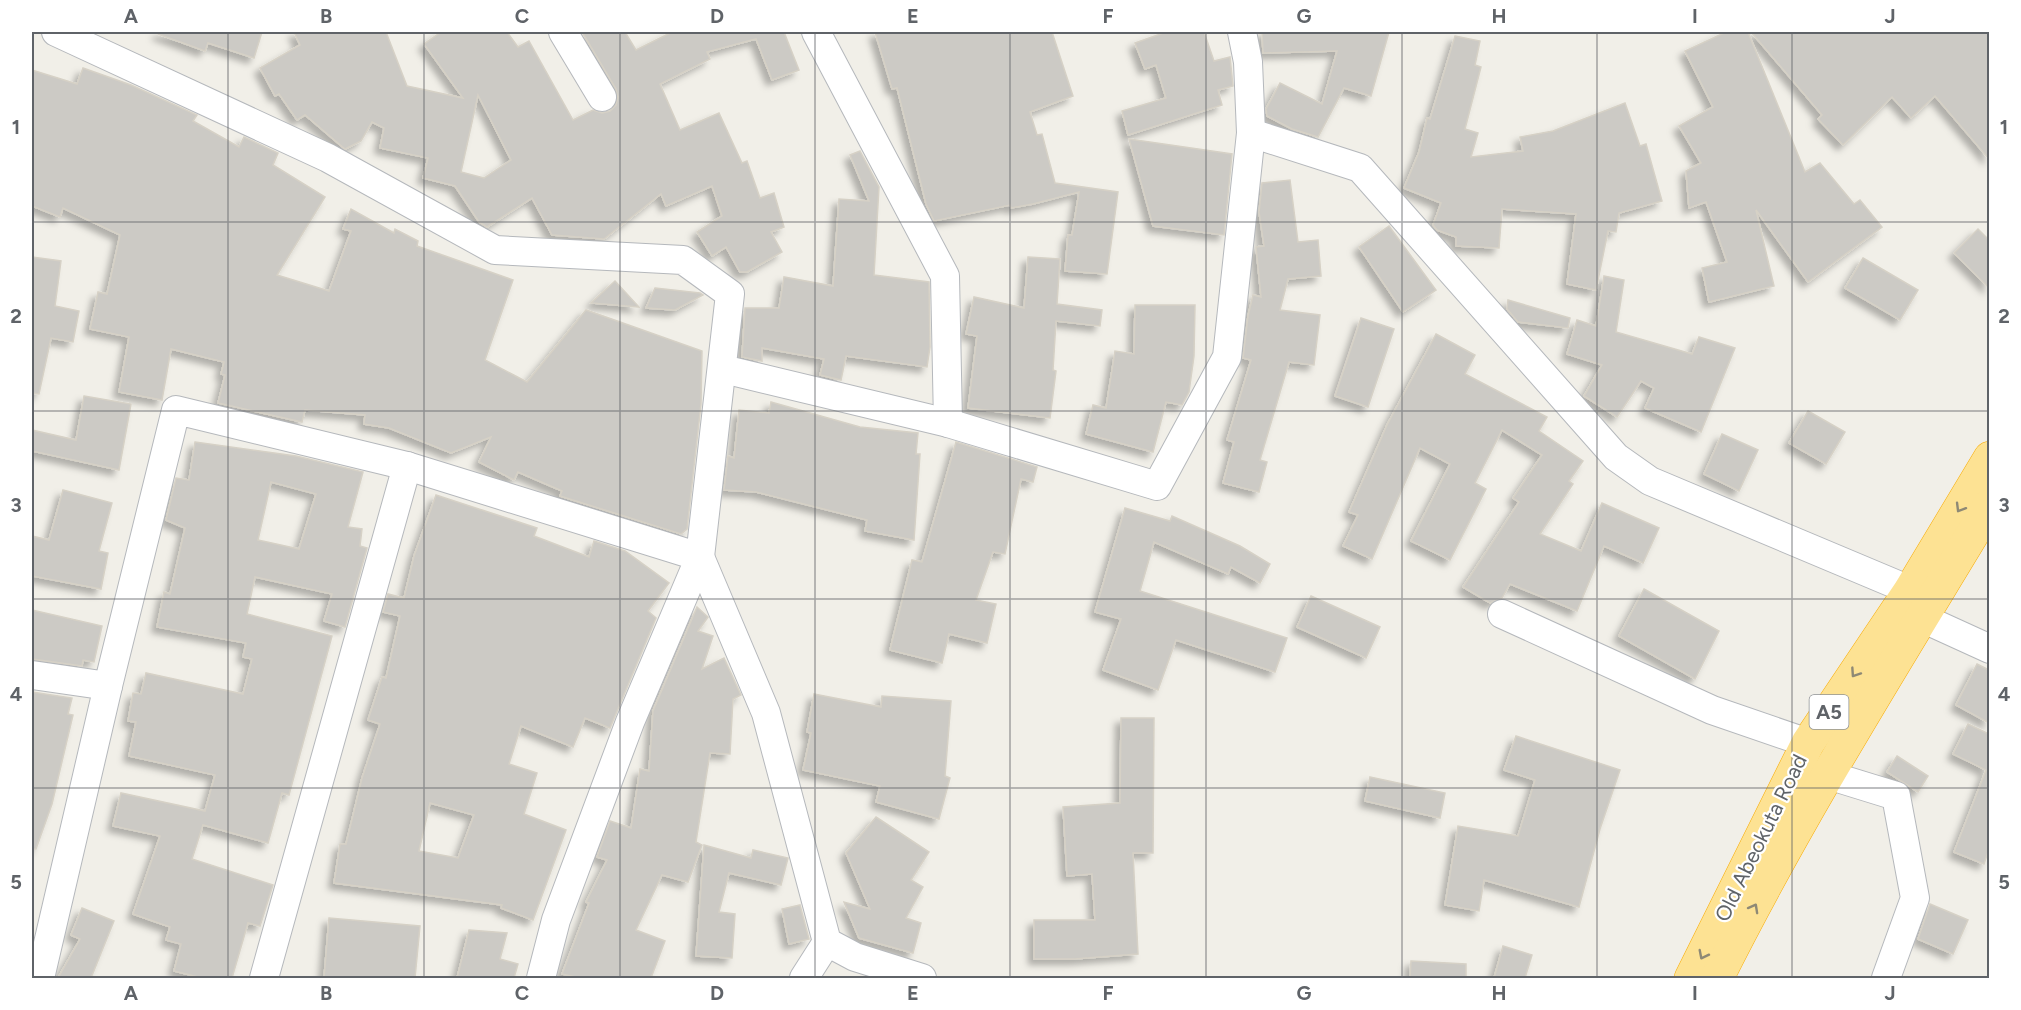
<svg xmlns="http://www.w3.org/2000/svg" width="2021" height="1010" viewBox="0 0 2021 1010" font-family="Figtree,sans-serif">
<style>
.building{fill:#cccac5;stroke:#d6d1c6;stroke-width:1.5;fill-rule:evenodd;filter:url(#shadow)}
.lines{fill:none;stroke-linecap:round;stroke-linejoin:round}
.minor-casing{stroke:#b5b8bc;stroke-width:30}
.highway-casing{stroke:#f9ab00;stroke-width:34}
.minor{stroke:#fff;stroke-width:28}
.highway{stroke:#fde293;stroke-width:33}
.oneway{stroke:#8e8975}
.grid{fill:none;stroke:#5f6368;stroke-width:1.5;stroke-opacity:0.55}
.labels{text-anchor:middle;stroke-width:4.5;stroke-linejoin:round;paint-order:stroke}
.shield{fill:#fff;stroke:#8f9295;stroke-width:1.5}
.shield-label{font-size:20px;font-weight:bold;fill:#5f6368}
.street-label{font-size:21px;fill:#5f6368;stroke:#fff}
.neatline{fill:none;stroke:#5f6368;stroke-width:2}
.grid-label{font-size:20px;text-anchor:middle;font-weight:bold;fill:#5f6368}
</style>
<defs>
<filter id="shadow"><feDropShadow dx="-5.5" dy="5.5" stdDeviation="3" flood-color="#0004"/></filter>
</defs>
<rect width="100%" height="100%" fill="#f1efe8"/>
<g class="building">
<path d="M158 32H262L254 58 208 43 205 51 158 34Z"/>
<path d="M294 32H386L407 86 463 98 424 44 441 32H507L518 47 529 41 573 120 593 110 602 113 610 111 616 105 618 97 616 89 582 32H625L636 50 672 32H784L799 70 772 80 756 39 707 52 710 59 660 84 680 130 719 113 742 163 747 161 760 198 774 193 784 227 771 232 782 252 747 272H740L726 247 712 256 697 232 722 216 712 186 666 206 661 194 604 239 552 235 532 198 487 227 479 222 455 186 423 178 428 158 380 148 384 128 372 122 361 141 345 149 305 115 297 120 279 94 275 96 260 68 300 45ZM478 95 511 160 484 178 461 172Z"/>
<path d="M875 32H1052L1073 96 1030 112 1037 135 1042 134 1055 183 1118 192 1107 274 1065 271 1068 235H1072L1079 192 1033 204 1011 208 1010 205 934 221 926 204 897 88 892 89Z"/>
<path d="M1166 32H1204L1214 61 1230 57 1233 86 1218 90 1222 105 1128 135 1122 111 1166 98 1156 65 1145 69 1135 43Z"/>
<path d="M1262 32H1389L1371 96 1344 88 1318 137 1292 129 1267 116 1266 109 1280 83 1322 104 1337 51 1263 53Z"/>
<path d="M1726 32H1748L1805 172 1820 163 1854 204 1860 200 1882 227 1808 282 1756 210 1774 286 1709 302 1702 268 1727 262 1706 202 1689 208 1686 171 1701 163 1679 126 1713 107 1685 51Z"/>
<path d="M1751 32H1989V159L1935 96 1911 118 1892 97 1843 145 1818 119 1822 115Z"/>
<path d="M1455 36 1480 41 1475 65 1481 67 1465 129 1478 133 1471 157 1523 151 1520 137 1553 131 1625 103 1640 146 1646 144 1662 201 1619 213 1616 232 1608 231 1596 290 1567 284 1576 214 1502 209 1499 248 1456 246V237L1437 230 1433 225 1441 203 1404 188 1419 152 1427 118 1430 119Z"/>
<path d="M83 68 131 85 197 115 193 121 239 147 244 137 278 153 273 165 325 197 277 275 329 291 351 231 343 229 351 209 394 233 395 229 418 241 417 246 513 280 485 360 527 382 586 310 702 351 701 404 687 529 681 534 560 496 562 491 518 472 514 480 479 462 491 437 451 453 389 428 364 424 365 415 305 410 302 422 218 403 225 375 221 374 224 362 171 349 162 400 119 392 129 337 90 329 98 292 107 294 120 235 63 208 60 217 32 206V70L77 84Z"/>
<path d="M1129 139 1232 154 1224 235 1153 226Z"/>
<path d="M860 151 879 187 874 275 929 282 930 347 927 367 846 356 841 380 820 375 824 359 762 348V361L742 357 745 308H779L784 277 833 286 839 199 869 201 850 155Z"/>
<path d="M1290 180 1298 242 1318 240 1321 276 1288 279 1280 310 1320 315 1314 365 1289 362 1260 460 1267 462 1259 492 1223 483 1234 442 1227 440 1251 360 1243 358 1248 316 1253 295 1261 297 1256 247 1264 246 1259 212 1262 183Z"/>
<path d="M1389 226 1436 290 1403 312 1359 247Z"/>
<path d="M1978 229 1989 240V288L1954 253Z"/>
<path d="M32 257 61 261 55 306 79 311 73 342 51 338 39 394 32 393Z"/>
<path d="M1028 257 1060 259 1057 304 1102 310 1100 326 1056 321 1053 370 1056 371 1050 418 968 408 977 336 966 334 974 297 1024 308Z"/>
<path d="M1863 258 1918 290 1900 320 1845 288Z"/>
<path d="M1604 276 1624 280 1616 332 1692 354 1699 337 1735 348 1701 432 1645 408 1654 388 1641 381 1617 417 1584 396 1602 365 1567 354 1577 320 1596 326Z"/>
<path d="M615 281 639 307 591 303Z"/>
<path d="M655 288 700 293 703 295 675 310 646 308Z"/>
<path d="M1508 300 1570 318 1568 328 1518 322 1507 309Z"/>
<path d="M1135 305H1195L1194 356 1189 392 1182 405 1166 402 1153 452 1086 434 1093 405 1106 408 1115 351 1134 354Z"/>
<path d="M1361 318 1394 329 1368 407 1335 396Z"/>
<path d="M1436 334 1475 355 1465 374 1547 417 1539 431 1583 461 1569 481 1573 484 1540 534 1581 551 1602 503 1659 528 1643 563 1604 546 1577 611 1510 584 1502 598 1490 603 1463 587 1519 502 1513 498 1542 455 1502 430 1475 483 1486 489 1450 560 1411 541 1450 464 1420 448 1372 559 1343 546 1358 515 1349 512 1387 425Z"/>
<path d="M84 396 131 404 119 470 32 451V430L76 440Z"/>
<path d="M771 402 860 427 918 433 916 454H920L914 540 865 531 867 520 756 492 724 490 728 456 734 458 739 410 769 413Z"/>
<path d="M1808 411 1845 432 1826 464 1789 443Z"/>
<path d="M1722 434 1758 450 1739 491 1704 474Z"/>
<path d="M195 442 296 456 363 472 348 527 362 529 360 546 367 548 345 627 324 621 332 594 255 577 247 614 332 636 289 795 282 793 268 843 203 825 192 859 273 885 260 926 248 923 232 978H202L174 971 181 944 166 940 170 927 133 914 160 836 113 826 121 793 205 811 215 775 129 756 136 722 128 721 133 693 141 694 146 673 243 694 252 659 243 657 246 643 157 627 164 592 170 594 185 528 166 520 176 478 189 480ZM271 482 316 494 299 549 258 540Z"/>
<path d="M956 442 1037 467 1033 482 1021 479 1005 554 993 552 976 600 996 604 987 643 949 634 942 663 890 650 912 560 922 562Z"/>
<path d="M63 490 112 503 99 551 108 553 101 589 32 576V536L49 540Z"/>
<path d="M436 495 537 528 534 536 589 557 594 541 625 551 669 583 648 611 656 618 610 728 585 718 573 747 521 726 509 764 537 773 524 814 566 830 533 920 501 908 502 905 334 883 340 844H346L362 778 380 724 368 720 382 677 386 678 400 616 383 612 388 594 404 598 414 556ZM430 803 474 815 458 858 419 851Z"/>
<path d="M1125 508 1170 521 1172 516 1240 546 1270 564 1260 583 1231 567 1228 574 1154 542 1140 591 1287 638 1275 672 1176 640 1158 690 1103 670 1121 619 1095 612Z"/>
<path d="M1644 589 1719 631 1695 679 1619 636Z"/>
<path d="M1311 596 1380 627 1366 658 1297 627Z"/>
<path d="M697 607 708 617 698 631 713 636 702 669 724 658 741 695 733 699 730 754 710 753 696 842 702 845 688 882 662 875 636 930 665 941 651 978H580L562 974 589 903 586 902 607 860 597 857 610 821 631 828 640 769 649 771 653 711Z"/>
<path d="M32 610 102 626 94 662 83 660 82 666 32 659Z"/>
<path d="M1977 664 1989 670V723L1956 705Z"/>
<path d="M32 692 72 698 68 714 73 715 52 804 36 849H32Z"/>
<path d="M814 694 881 707 882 696 951 701 945 776 950 778 939 819 876 802 880 786 803 770 811 733 807 732Z"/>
<path d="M1121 718H1154L1153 853H1133L1138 954 1074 959H1034V920H1095L1092 874 1067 876 1063 807 1120 803Z"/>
<path d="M1968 724 1989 734V849L1984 864 1954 852 1986 770 1953 754Z"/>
<path d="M1516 736 1620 770 1600 829 1579 907 1484 880 1479 911 1445 905 1458 826 1518 836 1535 780 1504 770Z"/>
<path d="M1897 756 1928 776 1918 792 1887 772Z"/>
<path d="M1370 777 1445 793 1440 818 1365 801Z"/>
<path d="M876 817 929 852 911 880 923 887 906 918 921 923 913 953 859 938 844 902 870 909 846 853Z"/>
<path d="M704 845 751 858 753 850 788 858 781 885 729 873 719 912 735 914 732 958 696 956Z"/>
<path d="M1930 904 1968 920 1953 954 1918 939Z"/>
<path d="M800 905 809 939 789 944 782 909Z"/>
<path d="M82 908 114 921 91 978H58L80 939 71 935Z"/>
<path d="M329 918 420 926 415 978H324Z"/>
<path d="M469 930 507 933 500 959 518 964 514 978H457Z"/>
<path d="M1503 946 1532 955 1525 978H1494Z"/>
<path d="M1411 961 1466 964V978H1410Z"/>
</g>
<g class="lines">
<defs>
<g id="minor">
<path d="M56 32 328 158 495 250 683 260 730 294 700 557 630 722 556 920 541 978"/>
<path d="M563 32 602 97"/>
<path d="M816 32 945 276 948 423"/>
<path d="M1251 133 1360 168 1616 457 1650 481 1931 599"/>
<path d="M723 369 948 423 1157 486 1227 357 1251 133 1248 62 1242 32"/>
<path d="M1502 614 1712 710 1808 743"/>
<path d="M1922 618 1990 649"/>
<path d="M32 675 108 686 176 410 407 466 700 557 766 713 827 942 855 957 922 978"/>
<path d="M1828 775 1896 796 1915 898 1886 978"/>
<path d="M40 978 108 686"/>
<path d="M264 978 407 466"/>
<path d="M804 978 827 942"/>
</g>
<g id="highway">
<path d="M1691 978 1808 743 1910 591 1990 458"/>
<path d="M1717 978C1798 816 1896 661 1990 505"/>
</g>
</defs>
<use href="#minor" class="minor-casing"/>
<use href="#highway" class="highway-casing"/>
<use href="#minor" class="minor"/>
<use href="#highway" class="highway"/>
</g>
<defs><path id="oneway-chevron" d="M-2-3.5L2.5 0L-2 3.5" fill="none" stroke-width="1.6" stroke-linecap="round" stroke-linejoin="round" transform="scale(1.5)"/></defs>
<g class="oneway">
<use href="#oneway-chevron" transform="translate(1960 508) rotate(121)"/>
<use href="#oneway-chevron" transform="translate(1855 673) rotate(124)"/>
<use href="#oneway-chevron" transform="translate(1754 908) rotate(-61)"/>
<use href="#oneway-chevron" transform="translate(1703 955) rotate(117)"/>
</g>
<path class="grid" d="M228 32V978M424 32V978M620 32V978M815 32V978M1010 32V978M1206 32V978M1402 32V978M1597 32V978M1792 32V978M32 222H1990M32 411H1990M32 599H1990M32 788H1990"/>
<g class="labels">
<rect class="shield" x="1809.5" y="695" width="39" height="34" rx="4.5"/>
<g class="shield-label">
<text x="1829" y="719">A5</text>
</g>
<g class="street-label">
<text transform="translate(1761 838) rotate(-64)" y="7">Old Abeokuta Road</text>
</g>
</g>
<rect width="2021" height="1010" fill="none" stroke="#ffffff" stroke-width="66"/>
<rect x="33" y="33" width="1955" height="944" class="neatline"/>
<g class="grid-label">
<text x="131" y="23">A</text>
<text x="326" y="23">B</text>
<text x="522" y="23">C</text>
<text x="717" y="23">D</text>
<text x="913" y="23">E</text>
<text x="1108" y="23">F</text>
<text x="1304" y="23">G</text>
<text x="1499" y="23">H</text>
<text x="1695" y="23">I</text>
<text x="1890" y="23">J</text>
<text x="16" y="134">1</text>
<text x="2004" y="134">1</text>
<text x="16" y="323">2</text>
<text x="2004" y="323">2</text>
<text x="16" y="512">3</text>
<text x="2004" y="512">3</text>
<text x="16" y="701">4</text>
<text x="2004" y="701">4</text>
<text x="16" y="889">5</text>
<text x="2004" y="889">5</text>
<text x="131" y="1000">A</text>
<text x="326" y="1000">B</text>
<text x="522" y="1000">C</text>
<text x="717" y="1000">D</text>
<text x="913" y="1000">E</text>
<text x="1108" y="1000">F</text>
<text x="1304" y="1000">G</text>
<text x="1499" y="1000">H</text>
<text x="1695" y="1000">I</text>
<text x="1890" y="1000">J</text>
</g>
</svg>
